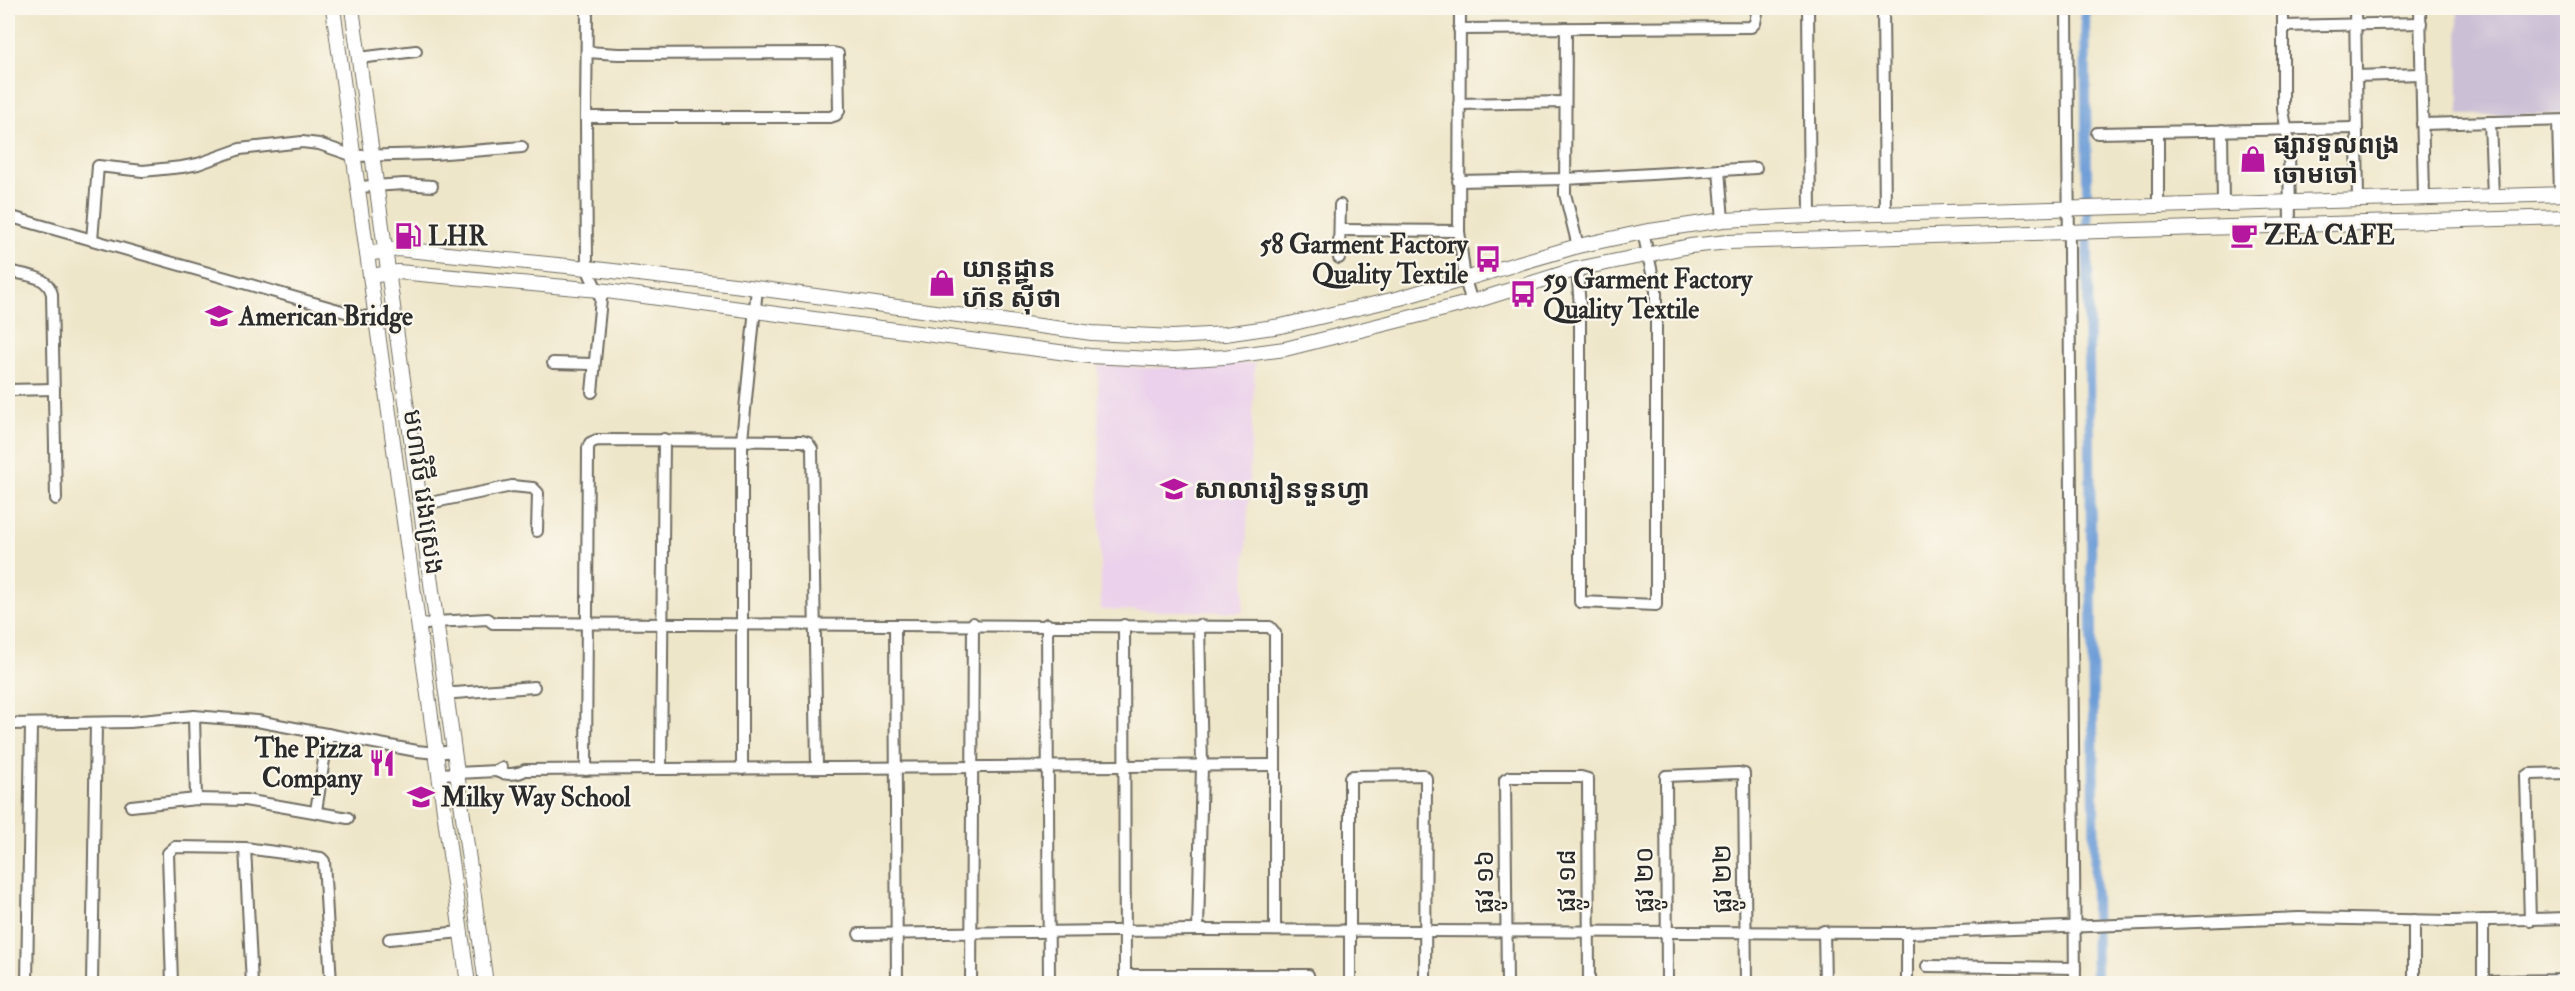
<svg xmlns="http://www.w3.org/2000/svg" width="2575" height="991" viewBox="0 0 2575 991" font-family="'IM FELL Double Pica','Noto Sans Khmer',serif">
<style>
.built{fill:#ebd1eb}
.industrial{fill:#cbbfd5}
.lines{fill:none;stroke-linecap:round;stroke-linejoin:round}
.canal{stroke:#6d9dd7;stroke-width:10}
.minor-casing{stroke:#6f6c62;stroke-width:14}
.major-casing{stroke:#6f6c62;stroke-width:16}
.minor{stroke:#fff;stroke-width:10}
.major{stroke:#fff;stroke-width:14}
.labels{text-anchor:middle;stroke-width:4.5;stroke-linejoin:round;paint-order:stroke}
.poi-label{font-size:26px;font-weight:bold;fill:#2b2b2b;stroke:#fbf7ec;text-anchor:start}
.street-label{font-size:26px;fill:#2b2b2b;stroke:#fbf7ec}
</style>
<rect width="100%" height="100%" fill="#fbf7ec"/>
<filter id="ink" filterUnits="userSpaceOnUse"><feTurbulence type="fractalNoise" baseFrequency=".0167" numOctaves="2"/><feDisplacementMap in="SourceGraphic" scale="12" xChannelSelector="R" yChannelSelector="G"/><feConvolveMatrix kernelMatrix="1 2 1 2 8 2 1 2 1" color-interpolation-filters="sRGB"/></filter>
<filter id="wash" filterUnits="userSpaceOnUse"><feTurbulence type="fractalNoise" baseFrequency=".008" numOctaves="4" result="noise"/><feDisplacementMap in="SourceGraphic" scale="24" xChannelSelector="R" yChannelSelector="G"/><feGaussianBlur stdDeviation="1.35" result="paint"/><feColorMatrix in="noise" values="0 0 0 0 0 0 0 0 0 0 0 0 0 0 0 0 0 1.4 0 .05"/><feComposite in="paint" operator="in"/></filter>
<g filter="url(#wash)">
<rect width="100%" height="100%" fill="#eee6c9"/>
<path class="built" d="M1255 363 1243 612 1101 610 1098 365 1152 368Z"/>
<path class="industrial" d="M2458 8H2567V114L2459 115Z"/>
<g class="lines">
<path class="canal" d="M2085 8 2096 984"/>
</g>
</g>
<g filter="url(#ink)">
<g class="lines">
<defs>
<g id="minor">
<path d="M1460 8 1459 231 1465 280 1472 302"/>
<path d="M1808 8 1810 216"/>
<path d="M1883 8 1885 214"/>
<path d="M2067 8 2075 984"/>
<path d="M2283 8V110L2289 144 2290 225"/>
<path d="M2355 8 2358 200"/>
<path d="M2420 8 2424 198"/>
<path d="M2283 26 2421 23"/>
<path d="M1566 28 1565 194 1578 246"/>
<path d="M1459 29 1751 27 1755 23 1758 8"/>
<path d="M587 52 618 54 833 53 838 54 839 111 836 115 830 117H586L587 268 601 299 592 392"/>
<path d="M359 58 416 51"/>
<path d="M2356 76 2421 74"/>
<path d="M1459 104 1565 102"/>
<path d="M586 117 587 8"/>
<path d="M2558 121 2560 194"/>
<path d="M2490 122 2493 196"/>
<path d="M2422 124 2568 120"/>
<path d="M2222 130 2223 204"/>
<path d="M2158 132V206"/>
<path d="M2097 133 2356 128"/>
<path d="M1719 170 1723 220"/>
<path d="M1458 181 1565 179 1756 168"/>
<path d="M358 187 404 184 432 186"/>
<path d="M8 216 363 317 394 313"/>
<path d="M1340 230 1459 231"/>
<path d="M92 240 98 166 143 171 182 167 198 164 240 149 302 142 319 144 354 156 433 154 522 147"/>
<path d="M1339 258 1340 205"/>
<path d="M1577 269 1580 307V602L1656 605V291L1643 232"/>
<path d="M8 271C24 275 48 275 52 294L56 499"/>
<path d="M553 363 593 364"/>
<path d="M8 390 54 389"/>
<path d="M420 505 512 486 533 488 538 493 537 531"/>
<path d="M1047 624 1049 984"/>
<path d="M895 625 897 984"/>
<path d="M1124 625 1125 984"/>
<path d="M419 626 436 622 488 619 493 623 1270 627 1275 633V930"/>
<path d="M446 692 455 693 534 687"/>
<path d="M194 716 196 799"/>
<path d="M8 724 130 722 194 716 257 721 417 751 436 753 454 751"/>
<path d="M661 769 664 439"/>
<path d="M742 769V440L757 288"/>
<path d="M586 770 588 448 590 443 597 440 802 441 808 443 812 449 817 768"/>
<path d="M496 771C503 775 518 775 525 770L1275 765"/>
<path d="M439 774 496 771 502 768"/>
<path d="M131 806 196 799 245 800 348 818"/>
<path d="M316 811 328 734"/>
<path d="M245 848 252 984"/>
<path d="M2414 920V984"/>
<path d="M2530 920 2526 776 2530 774 2568 773"/>
<path d="M1198 930 1202 766 1199 625"/>
<path d="M1824 931 1825 984"/>
<path d="M1907 933V984"/>
<path d="M859 934 1198 930 1907 933 2299 918 2452 921 2568 918"/>
<path d="M389 939 461 932"/>
<path d="M1927 966 2075 968"/>
<path d="M1125 975H1308L1310 984"/>
<path d="M2483 981 2568 980"/>
<path d="M27 984 31 724"/>
<path d="M92 984 96 723"/>
<path d="M172 984 168 853 175 847 245 848 321 858 324 861 331 984"/>
<path d="M971 984 973 623"/>
<path d="M1350 984V778L1353 776 1423 775 1426 778 1425 984"/>
<path d="M1507 984 1505 780 1510 777H1581L1588 779 1589 984"/>
<path d="M1667 984 1666 776 1738 773 1744 774 1746 984"/>
<path d="M2483 984V920"/>
</g>
<g id="major">
<path d="M333 8 468 984"/>
<path d="M352 8 486 984"/>
<path d="M367 254 398 249 587 268 734 285 1092 333 1173 337 1225 334 1281 326 1400 298 1578 246 1643 232 1723 220 1810 216 2568 194"/>
<path d="M370 276 398 272 599 290 1089 356 1174 360 1224 357 1285 349 1472 302 1577 269 1690 246 1728 242 2568 217"/>
</g>
</defs>
<use href="#minor" class="minor-casing"/>
<use href="#major" class="major-casing"/>
<use href="#minor" class="minor"/>
<use href="#major" class="major"/>
</g>
</g>
<defs>
<symbol id="shop-bare" viewBox="-9 -9 18 18"><path d="M-5-2.5h2.3a2.7 3.5 0 0 1 5.4 0H5L5.5 6h-11ZM-1.5-2.5h3a1.5 2.3 0 0 0-3 0Z" fill="#b5179e" stroke="#fbf7ec" stroke-width="2.5" paint-order="stroke"/></symbol>
<symbol id="cafe-bare" viewBox="-9 -9 18 18"><path d="M-5.5-4.5H6V0H3Q3 3.5 0 3.5H-2.5Q-5.5 3.5-5.5 0ZM3-3.2v2h1.7v-2ZM-6 4.5H4V6H-6Z" fill="#b5179e" stroke="#fbf7ec" stroke-width="2.5" paint-order="stroke"/></symbol>
<symbol id="fuel-bare" viewBox="-9 -9 18 18"><path d="M-5.5-6h7V0h2V4h1.3V-2.5L3-4.5l.8-.8L6-3V5H2.5V1h-1V6h-7ZM-4.2-4.7v3.2H.2V-4.7Z" fill="#b5179e" stroke="#fbf7ec" stroke-width="2.5" paint-order="stroke"/></symbol>
<symbol id="bus-bare" viewBox="-9 -9 18 18"><path d="M-5-6H5V4H4V6H2V4H-2V6H-4V4H-5ZM-3.5-4V0h7V-4ZM-3.5 1.2v1.5H-2V1.2ZM2 1.2v1.5H3.5V1.2Z" fill="#b5179e" stroke="#fbf7ec" stroke-width="2.5" paint-order="stroke"/></symbol>
<symbol id="school-bare" viewBox="-9 -9 18 18"><path d="M0-5L7-2L0 1L-7-2ZM-4 1L0 2.5L4 1V4Q0 6-4 4Z" fill="#b5179e" stroke="#fbf7ec" stroke-width="2.5" paint-order="stroke"/></symbol>
<symbol id="university-bare" viewBox="-9 -9 18 18"><path d="M0-5L7-2L0 1L-7-2ZM-4 1L0 2.5L4 1V4Q0 6-4 4Z" fill="#b5179e" stroke="#fbf7ec" stroke-width="2.5" paint-order="stroke"/></symbol>
<symbol id="restaurant-bare" viewBox="-9 -9 18 18"><path d="M-5-6h1v4h1v-4h1v4h1v-4h1v5L-1.5 .5V6h-2V.5L-5-1ZM5-6V6H3V1.5H1.5Q1.5-4 5-6Z" fill="#b5179e" stroke="#fbf7ec" stroke-width="2.5" paint-order="stroke"/></symbol>
</defs>
<g fill-rule="evenodd">
<use href="#shop-bare" x="2234" y="140" width="38" height="38"/>
<use href="#cafe-bare" x="2225" y="216" width="38" height="38"/>
<use href="#fuel-bare" x="389" y="217" width="38" height="38"/>
<use href="#bus-bare" x="1469" y="240" width="38" height="38"/>
<use href="#shop-bare" x="923" y="264" width="38" height="38"/>
<use href="#bus-bare" x="1504" y="275" width="38" height="38"/>
<use href="#school-bare" x="200" y="297" width="38" height="38"/>
<use href="#university-bare" x="1155" y="470" width="38" height="38"/>
<use href="#restaurant-bare" x="363" y="744" width="38" height="38"/>
<use href="#school-bare" x="402" y="778" width="38" height="38"/>
</g>
<g class="labels">
<g class="poi-label">
<text x="2273" y="153">ផ្សារទួលពង្រ<tspan x="2273" dy="30">ចោមចៅ</tspan></text>
<text x="2264" y="244">ZEA CAFE</text>
<text x="428" y="245">LHR</text>
<text x="1468" y="253" text-anchor="end">58 Garment Factory<tspan x="1468" dy="30">Quality Textile</tspan></text>
<text x="962" y="277">យាន្ដដ្ឋាន<tspan x="962" dy="30">ហ៊ន ស៊ីថា</tspan></text>
<text x="1543" y="288">59 Garment Factory<tspan x="1543" dy="30">Quality Textile</tspan></text>
<text x="239" y="325">American Bridge</text>
<text x="1194" y="498">សាលារៀនទួនហ្វា</text>
<text x="362" y="757" text-anchor="end">The Pizza<tspan x="362" dy="30">Company</tspan></text>
<text x="441" y="806">Milky Way School</text>
</g>
<g class="street-label">
<text transform="translate(424 492) rotate(82)" y="9">មហាវិថី វេងស្រេង</text>
<text transform="translate(1722 879) rotate(-91)" y="9">ផ្លូវ ២២</text>
<text transform="translate(1644 880) rotate(-91)" y="9">ផ្លូវ ២០</text>
<text transform="translate(1566 881) rotate(-90)" y="9">ផ្លូវ ១៨</text>
<text transform="translate(1484 882) rotate(-90)" y="9">ផ្លូវ ១៦</text>
</g>
</g>
<rect width="2575" height="991" fill="none" stroke="#fbf7ec" stroke-width="30"/>
</svg>
